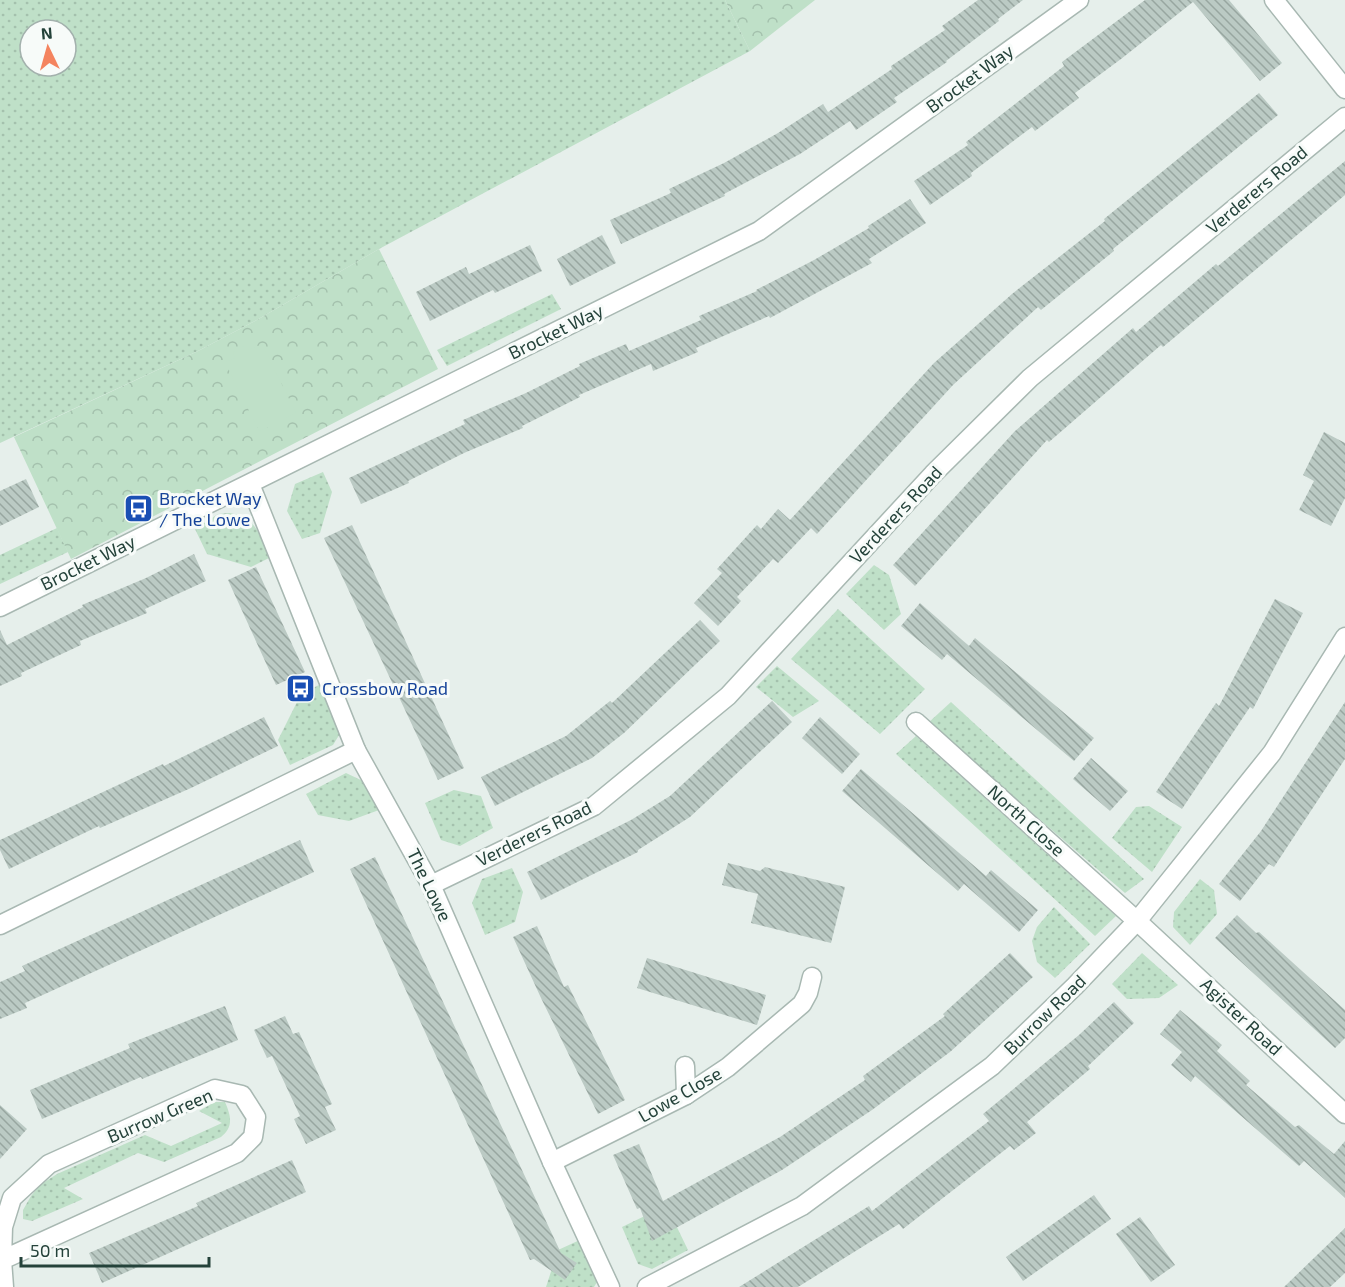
<svg xmlns="http://www.w3.org/2000/svg" width="1345" height="1287" viewBox="0 0 1345 1287" font-family="'Exo 2',sans-serif">
<style>
.grass{fill:url(#grass-dots);fill-rule:evenodd}
.park{fill:url(#park-crowns)}
.pitch{fill:#bfe0c8}
.building{fill:url(#building-back-hatch)}
.lines{fill:none;stroke-linecap:round;stroke-linejoin:round}
.minor-casing{stroke:#a8b8b2;stroke-width:21}
.minor{stroke:#fff;stroke-width:18}
.labels{text-anchor:middle;stroke-width:6;stroke-linejoin:round;paint-order:stroke}
.street-label{font-size:18px;fill:#24423a;stroke:#f7fbf9}
.transit-label{font-size:18px;fill:#164399;stroke:#f7fbf9;text-anchor:start}
</style>
<defs>
<pattern id="grass-dots" width="8" height="8" patternUnits="userSpaceOnUse" patternTransform="scale(1.5)"><rect width="8" height="8" fill="#bfe0c8"/><path d="M2 2h.1M6 6h.1" fill="none" stroke="#a4c1ad" stroke-width="1.8" stroke-linecap="round"/></pattern>
<pattern id="park-crowns" width="20" height="18" patternUnits="userSpaceOnUse" patternTransform="scale(1.5)"><rect width="20" height="18" fill="#bfe0c8"/><path d="M2 6a3 3 0 1 1 6 0M12 15a3 3 0 1 1 6 0" fill="none" stroke="#a4c1ad"/></pattern>
<pattern id="building-back-hatch" width="6" height="6" patternUnits="userSpaceOnUse" patternTransform="scale(1.5)"><rect width="6" height="6" fill="#bbcac4"/><path d="M-1 5l2 2M0 0l6 6M5-1l2 2" fill="none" stroke="#98a6a0"/></pattern>
</defs>
<rect width="100%" height="100%" fill="#e6efeb"/>
<g class="grass">
<path d="M0 0H725L750 51 379 249 255 321 198 351 0 443ZM30 30H66V66H30Z"/>
<path d="M552 294 561 309 447 366 437 350Z"/>
<path d="M323 472 332 492 320 533 302 539 287 511 295 484Z"/>
<path d="M230 513C258 519 259 534 269 558L251 567 207 554 195 529 218 514Z"/>
<path d="M57 528 68 552 0 584V555Z"/>
<path d="M874 565 889 575 901 614 884 630 846 594Z"/>
<path d="M838 609 925 689 880 734 791 659Z"/>
<path d="M777 666 819 701 793 717 756 687Z"/>
<path d="M319 685 341 732 333 745 290 765 278 740 301 694Z"/>
<path d="M951 702 1144 879 1125 893 928 723Z"/>
<path d="M916 736 1116 916 1095 936 896 754Z"/>
<path d="M346 773 365 782 379 810 349 821 318 815 306 794Z"/>
<path d="M454 790 481 796 493 828 460 846 441 840 425 803Z"/>
<path d="M1149 806 1182 827 1152 872 1112 838 1136 807Z"/>
<path d="M512 868 523 892 515 922 485 935 472 903 482 879Z"/>
<path d="M1200 879 1214 890 1217 914 1190 945 1173 927 1174 912Z"/>
<path d="M1054 907 1090 944 1055 978 1037 962 1032 941 1037 927Z"/>
<path d="M1142 953 1178 985 1159 998 1127 999 1112 984Z"/>
<path d="M215 1102H225C231 1116 234 1127 221 1137L164 1162 138 1153 64 1188 83 1199 32 1221 23 1219V1210L31 1196 40 1185 57 1174 145 1135 171 1146 222 1123 199 1111Z"/>
<path d="M653 1212 671 1215 688 1250 652 1269 638 1264 622 1227Z"/>
<path d="M582 1239 599 1279 594 1287H546L558 1250Z"/>
</g>
<g class="park">
<path d="M725 0H815L750 51Z"/>
<path d="M379 249 438 369 71 559 14 437 198 351 255 321Z"/>
</g>
<path class="pitch" d="M262 344 296 413 286 418V426L280 431 272 430 269 427 259 431 225 362 235 358 233 354 236 347 244 346 249 350Z"/>
<g class="building">
<path d="M978 0H1023L998 19 999 21 946 61 947 62 894 98 897 102 856 130 850 121 800 154 724 194 725 196 621 244 610 220 671 193 669 189 724 163 778 133 823 104 828 112 892 69 891 66 945 30 942 26Z"/>
<path d="M1145 0H1229L1282 63 1260 81 1193 2 1121 59 1075 93 1079 98 1035 131 1032 127 971 173 972 176 930 205 914 181 968 145 966 142 1064 66 1062 62Z"/>
<path d="M1259 93 1278 115 1113 249 1114 251 1041 310 1038 307 953 385 817 534 811 528 778 563 773 559 737 597 741 601 718 626 694 603 722 573 717 569 757 525 761 529 778 509 790 520 934 363 1012 294 1105 221 1104 219Z"/>
<path d="M1345 161V195L1163 347 1161 345 1049 442 1047 440 915 586 893 565 1015 431 1133 328 1136 332 1216 264 1218 266Z"/>
<path d="M910 199 926 223 869 259 872 263 770 318 769 316 696 348 698 352 653 371 651 364 579 395 580 397 522 426 523 428 464 453 408 481 409 483 361 504 349 478 465 424 463 420 526 393 580 366 579 364 626 344 629 351 701 320 699 316 757 291 756 290 814 260 869 228 868 226Z"/>
<path d="M602 235 616 263 570 286 557 259Z"/>
<path d="M530 245 542 271 495 293 493 290 430 321 416 292 466 267 469 274Z"/>
<path d="M1324 432 1345 443V498L1331 526 1299 510 1314 481 1303 475Z"/>
<path d="M26 479 39 507 0 526V491Z"/>
<path d="M352 525 464 768 438 780 324 538Z"/>
<path d="M194 554 206 581 145 609 147 613 80 641 81 645 21 673 22 676 0 686V630L7 645 83 607 82 605 146 578Z"/>
<path d="M256 567 305 672 276 685 228 580Z"/>
<path d="M1275 599 1303 613 1253 709 1250 707 1182 809 1156 792 1216 703 1219 706Z"/>
<path d="M920 603 969 646 975 638 1094 738 1074 761 947 654 942 660 901 626Z"/>
<path d="M700 620 720 641 624 733 592 758 495 806 481 777 566 736 610 701 612 703Z"/>
<path d="M772 701 792 722 690 817 638 850V852L541 900 527 872 631 820 670 796Z"/>
<path d="M1345 702V759L1274 867 1269 864 1240 901 1219 884 1261 831Z"/>
<path d="M264 717 278 746 191 788 100 828 99 826 9 869 0 850V840L163 764 164 766Z"/>
<path d="M820 717 860 754 842 774 802 738Z"/>
<path d="M1091 758 1128 791 1110 811 1073 779Z"/>
<path d="M861 769 986 876 991 870 1038 910 1019 932 964 884 958 891 842 791Z"/>
<path d="M300 840 314 872 25 1003 27 1008 0 1019V982L25 971 22 966Z"/>
<path d="M375 857 561 1253 577 1263 565 1280 534 1259 530 1260 350 869Z"/>
<path d="M728 863 760 871 765 867 845 887 831 943 751 923 758 894 722 885Z"/>
<path d="M1237 915 1256 933 1259 932 1345 1010V1038L1335 1048 1215 938Z"/>
<path d="M537 926 564 987 568 985 625 1100 598 1114 541 998 513 937Z"/>
<path d="M1010 953 1033 977 950 1052 872 1110 782 1170 652 1241 640 1208 637 1209 613 1155 639 1144 663 1201 780 1137 865 1080 863 1076 945 1016 943 1014Z"/>
<path d="M647 958 766 995 757 1025 637 988Z"/>
<path d="M1114 1002 1134 1023 1088 1066 1090 1069 1027 1122 1036 1133 1014 1150 1010 1146 903 1229 899 1224 798 1287H739L869 1206 872 1211 989 1121 983 1114 1079 1035Z"/>
<path d="M225 1006 238 1040 142 1079 141 1077 42 1119 30 1090 130 1048 128 1044Z"/>
<path d="M1180 1010 1222 1045 1217 1051 1250 1081 1246 1085 1295 1127 1299 1125 1334 1154 1345 1141V1198L1304 1161 1299 1166 1195 1076 1191 1082 1171 1065 1182 1052 1160 1034Z"/>
<path d="M285 1016 293 1034 299 1032 332 1104 325 1107 336 1130 306 1144 294 1119 300 1116 272 1056 267 1058 254 1030Z"/>
<path d="M0 1105 27 1129 0 1159Z"/>
<path d="M292 1160 306 1192 102 1283 89 1253 198 1206 196 1203Z"/>
<path d="M1094 1195 1111 1219 1023 1281 1006 1257Z"/>
<path d="M1140 1217 1175 1265 1151 1282 1116 1234Z"/>
<path d="M1345 1228V1273L1330 1287H1284Z"/>
</g>
<g class="lines">
<defs>
<g id="minor">
<path d="M1274 0 1345 89"/>
<path d="M250 484 356 750 431 885 552 1162 610 1287"/>
<path d="M0 607 759 231 1079 0"/>
<path d="M916 722 1137 921 1345 1114"/>
<path d="M431 885 594 806 728 696 933 474 1030 378 1345 117"/>
<path d="M0 925 356 750"/>
<path d="M685 1066 686 1095"/>
<path d="M552 1162 686 1095 728 1067 802 1004 808 993 812 977"/>
<path d="M2 1260 237 1153 253 1137 256 1117 242 1095 215 1089 49 1164 12 1198 3 1227 2 1260 4 1287"/>
<path d="M647 1287 802 1206 992 1066 1075 986 1137 921 1272 753 1345 637"/>
</g>
</defs>
<use href="#minor" class="minor-casing"/>
<use href="#minor" class="minor"/>
</g>
<defs>
<symbol id="bus-square" viewBox="-11 -11 22 22"><rect x="-9" y="-9" width="18" height="18" rx="4" fill="#1a4fb4" stroke="#f7fbf9"/><path d="M-5-6H5V4H4V6H2V4H-2V6H-4V4H-5ZM-3.5-4V0h7V-4ZM-3.5 1.2v1.5H-2V1.2ZM2 1.2v1.5H3.5V1.2Z" fill="#fff"/></symbol>
</defs>
<g fill-rule="evenodd">
<use href="#bus-square" x="122" y="492" width="33" height="33"/>
<use href="#bus-square" x="284" y="672" width="33" height="33"/>
</g>
<g class="labels">
<g class="street-label">
<text transform="translate(970 79) rotate(-36)" y="6">Brocket Way</text>
<text transform="translate(1257 190) rotate(-40)" y="6">Verderers Road</text>
<text transform="translate(556 332) rotate(-26)" y="6">Brocket Way</text>
<text transform="translate(896 515) rotate(-47)" y="6">Verderers Road</text>
<text transform="translate(88 563) rotate(-26)" y="6">Brocket Way</text>
<text transform="translate(1026 821) rotate(42)" y="6">North Close</text>
<text transform="translate(534 834) rotate(-26)" y="6">Verderers Road</text>
<text transform="translate(429 885) rotate(64)" y="6">The Lowe</text>
<text transform="translate(1045 1015) rotate(-44)" y="6">Burrow Road</text>
<text transform="translate(1241 1017) rotate(43)" y="6">Agister Road</text>
<text transform="translate(680 1095) rotate(-30)" y="6">Lowe Close</text>
<text transform="translate(160 1116) rotate(-23)" y="6">Burrow Green</text>
</g>
<g class="transit-label">
<text x="159" y="505">Brocket Way<tspan x="159" dy="21">/ The Lowe</tspan></text>
<text x="322" y="695">Crossbow Road</text>
</g>
</g>
<g transform="translate(48 48) rotate(355)"><circle r="28" fill="#f7fbf9" stroke="#a3b1ad" stroke-width="1.5"/>
<path d="M0-4.5L10 22L0 15L-10 22Z" fill="#f4845f"/>
<text y="-9" font-size="16" font-weight="bold" text-anchor="middle" fill="#24423a">N</text>
</g>
<path d="M21 1257v9h188v-9" fill="none" stroke="#24423a" stroke-width="3"/>
<text x="30" y="1257" font-size="18" fill="#24423a" stroke="#f7fbf9" stroke-width="4.5" paint-order="stroke">50 m</text>
</svg>
